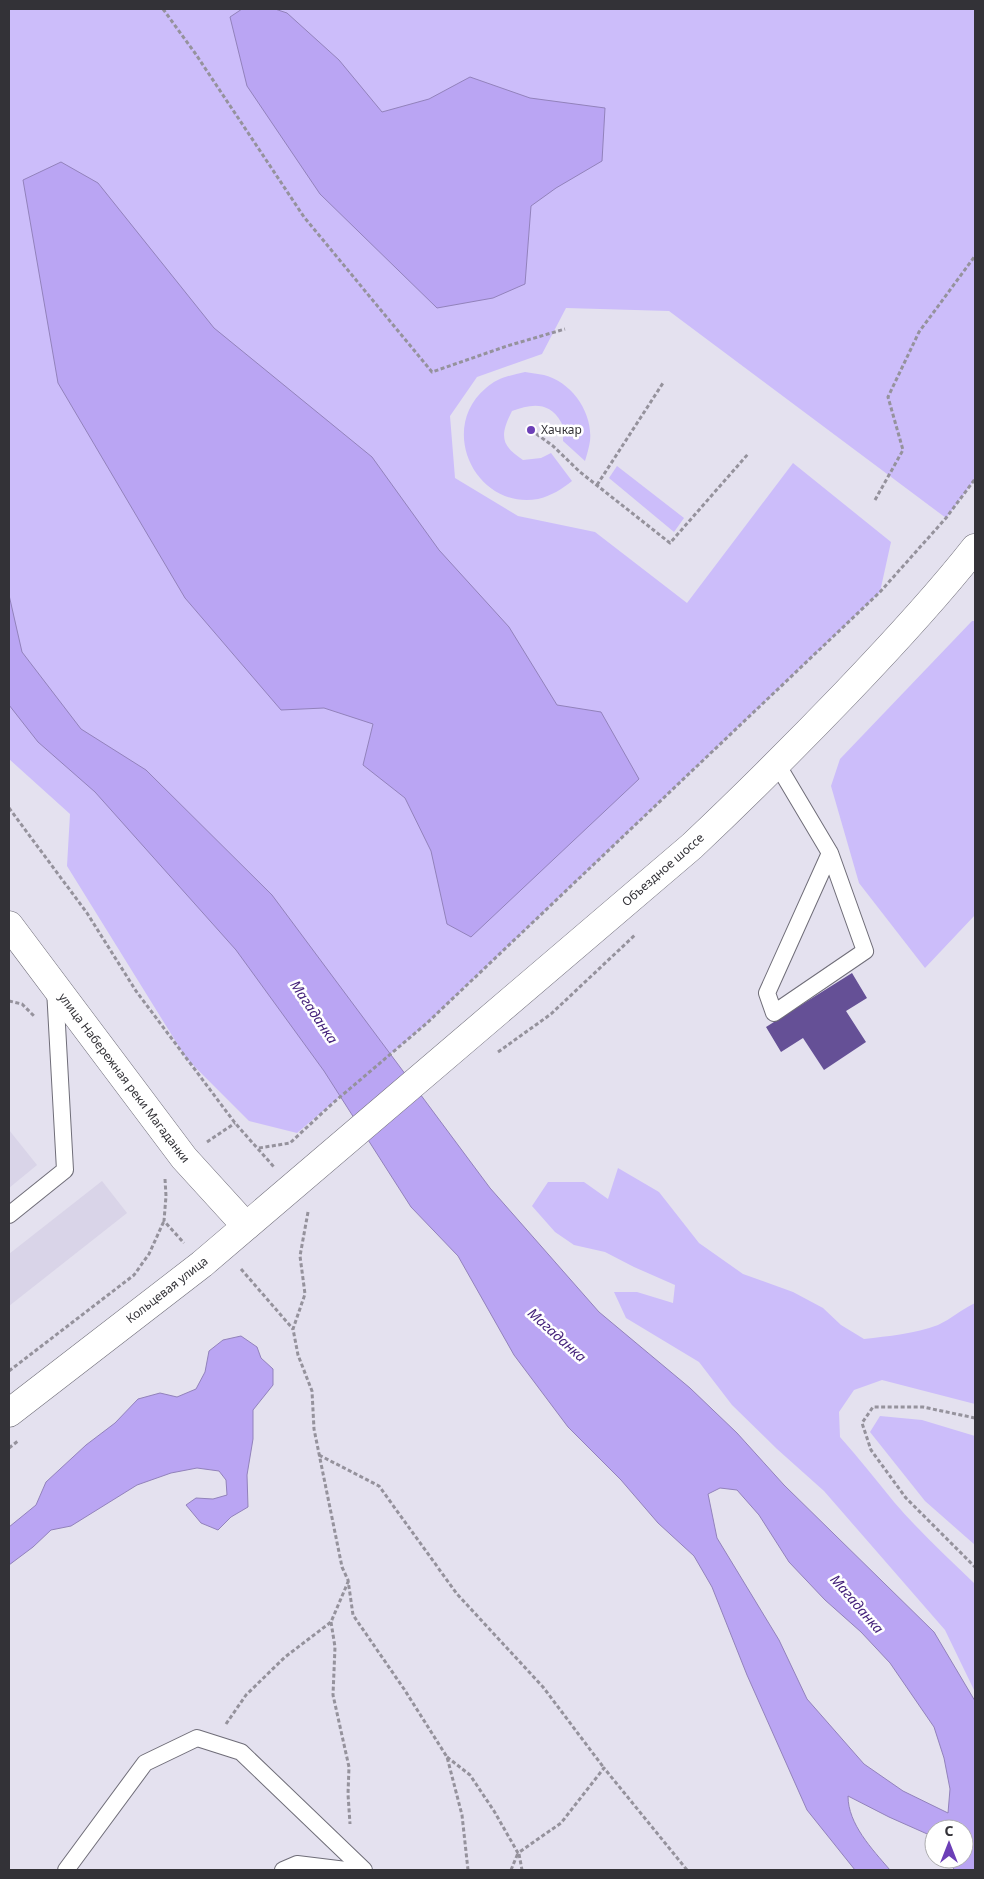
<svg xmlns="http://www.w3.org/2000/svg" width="984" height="1879" viewBox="0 0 984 1879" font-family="'Noto Sans',sans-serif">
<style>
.built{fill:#d9d4e8}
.green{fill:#ccbdfa}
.water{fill:#baa5f3;stroke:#9282bb;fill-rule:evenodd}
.building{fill:#655096}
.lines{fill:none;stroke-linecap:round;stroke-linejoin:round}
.lane-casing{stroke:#6f6d78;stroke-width:18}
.secondary-casing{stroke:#6f6d78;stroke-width:29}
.path{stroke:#95929c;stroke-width:3;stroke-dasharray:4 2.5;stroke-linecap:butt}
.lane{stroke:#fff;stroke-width:16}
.secondary{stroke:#fff;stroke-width:28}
.poi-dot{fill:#6c3fb7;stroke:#fff;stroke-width:2}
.labels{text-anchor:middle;stroke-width:5;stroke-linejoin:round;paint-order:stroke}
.poi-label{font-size:12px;fill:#333237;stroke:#fff;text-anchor:start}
.street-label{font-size:12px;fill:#333237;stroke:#fff}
.water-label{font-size:14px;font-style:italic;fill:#44217a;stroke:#fff}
</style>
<rect width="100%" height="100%" fill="#e4e1ef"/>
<g class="built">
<path d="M9 1130 37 1165 9 1188Z"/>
<path d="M102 1181 127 1213 9 1306V1254Z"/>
</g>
<g class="green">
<path d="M9 9H975V479L946 518 669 311 566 308 542 354 477 377 450 416 455 478 518 516 595 532 687 603 793 463 891 542 880 592 427 1023 297 1133 249 1121 186 1058 67 866 70 814 9 759Z"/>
<path d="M525 372C531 373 538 374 544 375 572 382 593 413 590 441 589 448 587 454 585 461L563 441C563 436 564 426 561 422 549 401 531 404 512 411 500 435 500 445 523 460L541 458 551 453 572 481C562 489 551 496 538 499 476 510 437 429 486 388 497 378 511 375 525 372Z"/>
<path d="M617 466 684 518 674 532 609 478Z"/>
<path d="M972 621H975V915L925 968 859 883 831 786 840 759Z"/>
<path d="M618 1168 659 1192 699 1243 743 1274 793 1292 823 1308 841 1325 864 1339C888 1336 915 1334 938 1325 951 1319 962 1309 975 1303V1404L882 1380 854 1390 839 1412 840 1437C859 1458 876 1480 894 1502 919 1531 947 1557 975 1584V1692L945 1630 824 1491 777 1449 732 1405 699 1362 626 1318 614 1292H637L673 1303 675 1285 634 1267 605 1252 574 1245 555 1232 532 1206 548 1182H584L608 1199Z"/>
<path d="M880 1416 922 1420 975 1436V1545L925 1501 870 1432Z"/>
</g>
<g class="water">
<path d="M242 9H275L287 13 339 60 382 112 429 99 470 77 530 98 605 108 602 161 556 188 531 206 525 284 493 298 437 308 320 194 247 86 230 17Z"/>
<path d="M61 162 98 183 214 328 372 457 439 550 509 627 557 705 601 712 639 779 471 937 447 924 431 851 405 798 363 765 373 724 324 708 281 710 185 598 58 383 23 180Z"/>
<path d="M9 595 22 652 81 729 146 770 272 895 490 1188 599 1312 690 1388 737 1433 784 1485 934 1632 975 1701V1870H954L951 1859H964V1829H934V1837L889 1817 848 1796C848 1824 872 1849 890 1870H855L807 1810 747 1675 712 1587 694 1556 658 1523 621 1480 568 1427 514 1355 458 1256 411 1207 324 1071 236 950 95 792 38 742 9 705ZM720 1488 737 1490 759 1515 789 1562 825 1600 861 1632 890 1663 934 1727 944 1758 950 1789 948 1813 903 1791 864 1764 807 1699 779 1640 717 1538 708 1494Z"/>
<path d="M241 1336 257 1347 261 1358 273 1369V1385L253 1410V1439L247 1475 248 1507 231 1517 218 1530 201 1523 186 1505 196 1498 213 1499 227 1495 226 1480 219 1471 197 1468 171 1473 137 1485 71 1526 51 1530 33 1547 9 1565V1527L36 1505 46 1482 86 1445 115 1423 138 1399 160 1393 177 1397 196 1389 205 1372 209 1351 223 1340Z"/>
</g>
<path class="building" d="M852 973 867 998 846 1011 866 1042 824 1070 803 1038 781 1052 766 1027Z"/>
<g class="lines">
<defs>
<g id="lane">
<path d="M777 764 830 853 767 993 774 1013 865 951 830 853"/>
<path d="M9 1215 65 1170 55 989"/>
<path d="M66 1870 145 1763 197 1738 241 1752 364 1870"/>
<path d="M283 1870 297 1864 346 1870"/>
</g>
<g id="secondary">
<path d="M9 925 184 1158 246 1226"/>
<path d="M9 1413 202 1264 692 846C745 796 796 745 846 693 891 646 935 599 975 548"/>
</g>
</defs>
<use href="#lane" class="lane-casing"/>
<use href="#secondary" class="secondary-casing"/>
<g class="path">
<path d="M163 9 195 53 304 217 432 372 507 346 565 329"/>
<path d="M531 430 553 446 580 472 670 543 748 454"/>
<path d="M597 485 663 383"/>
<path d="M875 500 903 450 888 397 919 332 975 256"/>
<path d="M9 808 87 913 136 991 235 1123 274 1167"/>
<path d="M9 1001 22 1004 34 1016"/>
<path d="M498 1052 551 1014 636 934"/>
<path d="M207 1142 235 1123"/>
<path d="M259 1148 290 1143 333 1103 427 1023 880 592 946 518 975 479"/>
<path d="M165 1179 166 1196 164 1221 184 1243"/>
<path d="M308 1212 300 1256 305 1294 293 1329 298 1355 312 1391 314 1429 342 1567 348 1580 353 1615 404 1689 447 1757 462 1815 468 1870"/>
<path d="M241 1269 293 1329"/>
<path d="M9 1371 134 1275 149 1254 164 1221"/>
<path d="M975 1418 923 1407H873L862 1423 871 1450 906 1498 975 1567"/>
<path d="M9 1448 18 1441"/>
<path d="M319 1455 379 1486 457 1594 543 1687 604 1768"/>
<path d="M331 1622 335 1647 333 1695 349 1767 348 1794 350 1824"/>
<path d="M226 1724 246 1695 285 1657 331 1622 348 1582"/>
<path d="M447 1757 470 1775 494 1811 518 1853 561 1823 604 1768 687 1870"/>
<path d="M519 1854 522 1870"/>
<path d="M511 1870 518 1853"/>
</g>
<use href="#lane" class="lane"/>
<use href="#secondary" class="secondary"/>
</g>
<circle class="poi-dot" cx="531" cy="430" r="5"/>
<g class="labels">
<g class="poi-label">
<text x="541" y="434">Хачкар</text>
</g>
<g class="street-label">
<text transform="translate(663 870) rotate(-41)" y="4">Объездное шоссе</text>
<text transform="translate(124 1078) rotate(53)" y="4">улица Набережная реки Магаданки</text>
<text transform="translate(167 1290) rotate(-38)" y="4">Кольцевая улица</text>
</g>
<g class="water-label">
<text transform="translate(314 1012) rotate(56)" y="5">Магаданка</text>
<text transform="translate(557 1335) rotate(42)" y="5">Магаданка</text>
<text transform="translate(857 1604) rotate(49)" y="5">Магаданка</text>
</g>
</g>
<rect width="984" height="1879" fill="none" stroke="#333237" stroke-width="20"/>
<g transform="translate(949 1844)"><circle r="24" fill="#ffffff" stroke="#adadaf"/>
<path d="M0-4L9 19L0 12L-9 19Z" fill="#6c3fb7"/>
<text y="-8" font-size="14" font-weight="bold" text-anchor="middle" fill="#333237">С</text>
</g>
</svg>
